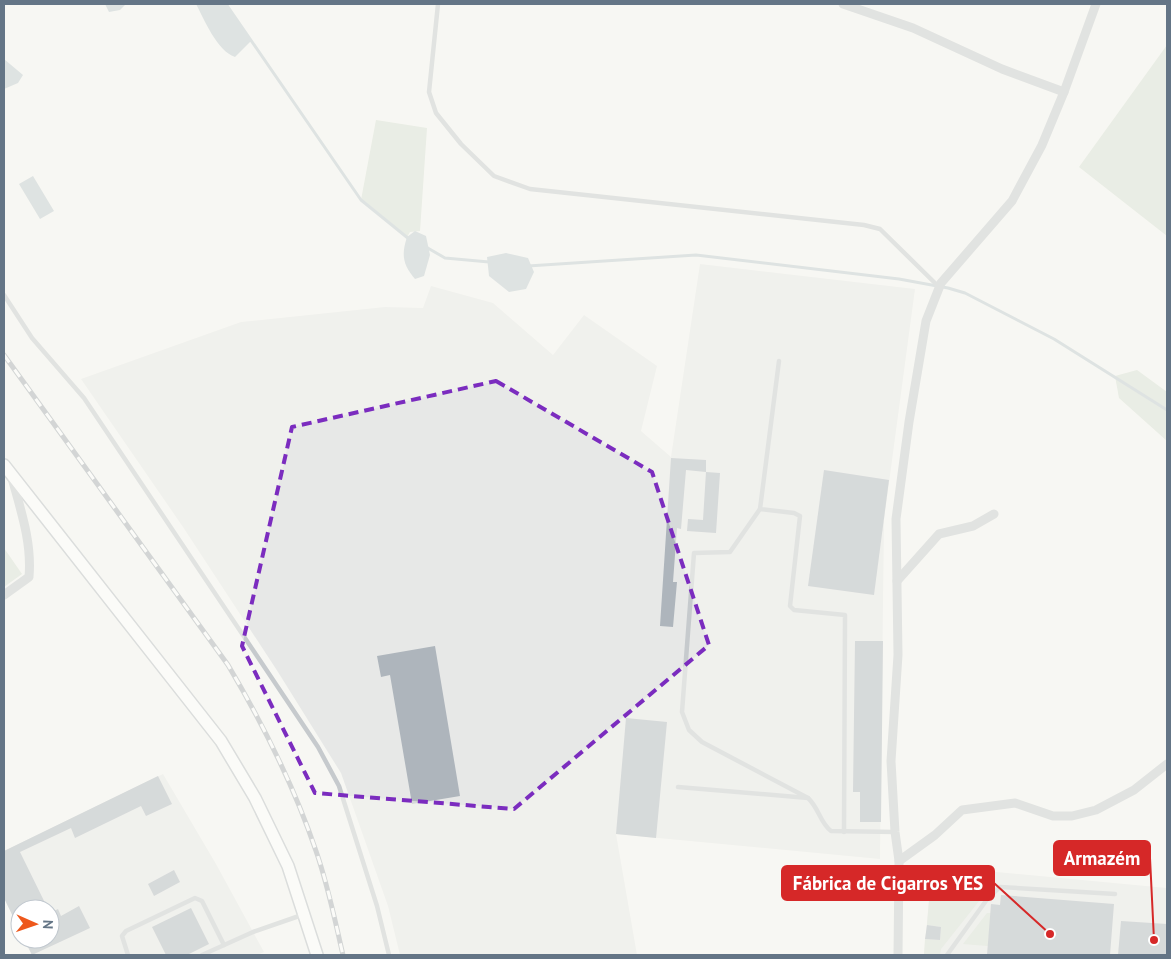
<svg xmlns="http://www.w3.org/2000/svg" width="1171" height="959" viewBox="0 0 1171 959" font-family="'PT Sans',sans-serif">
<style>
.built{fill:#e7e8e7}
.green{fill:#d7dfd4}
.water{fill:#bfcacf}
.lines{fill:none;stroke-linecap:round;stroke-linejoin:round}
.stream{stroke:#bfcacf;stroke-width:3}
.building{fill:#aeb5bc}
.secondary-casing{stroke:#b8bdc2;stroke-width:14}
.lane{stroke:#c6cacd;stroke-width:4.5}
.street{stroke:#c6cacd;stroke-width:9}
.secondary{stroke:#fff;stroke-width:11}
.rail-casing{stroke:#a6acb2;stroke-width:5}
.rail{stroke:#fff;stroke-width:3;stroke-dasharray:9;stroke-linecap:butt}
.marked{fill:none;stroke:#7b2cbf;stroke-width:4;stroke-dasharray:10 6;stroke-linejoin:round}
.leader{fill:none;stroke:#d62828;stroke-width:2}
.callout-dot{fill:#d62828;stroke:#fff;stroke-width:2}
.callout{fill:#d62828;stroke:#d62828;stroke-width:2}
.callout-label{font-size:19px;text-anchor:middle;font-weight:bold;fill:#fff}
</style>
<rect width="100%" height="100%" fill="#f7f7f3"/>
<g class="built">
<path d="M700 264 915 289 884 520 880 859 616 834 637 955H400L388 906 341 773 278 672 183 527 81 379 241 322 385 307 423 308 431 286 493 303 553 355 584 315 657 366 641 431 671 457Z"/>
<path d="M163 774 216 864 264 952 257 955H32L24 939H50V909H20V931L4 898V851Z"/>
<path d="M932 866 1167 888V955H924Z"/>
</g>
<g class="green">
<path d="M1167 45V236L1079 167Z"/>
<path d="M376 120 427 128 420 231 410 232 407 237 361 200Z"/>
<path d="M1137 370 1167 392V441L1119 398 1115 376Z"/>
<path d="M4 548 22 574 4 587Z"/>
<path d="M932 866 971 869 970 884 991 886 941 949 940 955H924L925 939 940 940 941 927 927 925Z"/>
<path d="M987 913H991L988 946 963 944Z"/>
</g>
<g class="water">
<path d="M105 4H126L120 10 109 12Z"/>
<path d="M196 4H226L251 41 235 57C217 51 204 19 196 4Z"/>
<path d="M4 59 23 75 18 83 4 89Z"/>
<path d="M33 176 54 211 40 219 19 184Z"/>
<path d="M415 231 426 236 430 255 424 276 415 279C403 265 401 255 407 237Z"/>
<path d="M506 253 528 258 534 272 526 289 509 292 489 276 487 257Z"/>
</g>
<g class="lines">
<g class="stream">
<path d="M226 4 361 200 409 239"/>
<path d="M426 247 445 258 489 262"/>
<path d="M528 266 696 255 899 279 948 288 965 293 1054 339 1167 410"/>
</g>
</g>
<g class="building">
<path d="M671 458 706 460V472L686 470 681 529 677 528 673 582H677L673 627 660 626Z"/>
<path d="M824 470 889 480 874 595 808 586Z"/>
<path d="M706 472 720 473 716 533 687 531 688 519 703 520Z"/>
<path d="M855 641H883L881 822H860V792H853Z"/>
<path d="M435 646 460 796 412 804 390 675 381 677 377 656Z"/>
<path d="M626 718 667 722 656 838 616 834Z"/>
<path d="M158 776 172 804 146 816 141 806 75 838 71 828 20 852 48 909H20V931L4 898V851Z"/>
<path d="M174 870 180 882 154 896 148 884Z"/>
<path d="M1001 895 1114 904 1110 955H987L991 904 1000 905Z"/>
<path d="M79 906 90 928 32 955 24 939H50V913L58 909 61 916Z"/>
<path d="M191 908 209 944 187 955H166L152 927Z"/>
<path d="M1121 921 1167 924V955H1118Z"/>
<path d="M927 925 941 927 940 940 925 939Z"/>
</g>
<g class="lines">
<defs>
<path id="secondary" d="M4 465 221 741 255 798 288 866 317 955"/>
</defs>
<use href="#secondary" class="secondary-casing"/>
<g class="lane">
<path d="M438 4 429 92 436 113 461 144 494 176 530 189 864 225 880 229 939 287"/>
<path d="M4 295 32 338 84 398 318 747 339 786 377 906 389 955"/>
<path d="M779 361 760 509 794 513 800 516 790 606 794 610 845 615 844 832"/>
<path d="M760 509 730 552 694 553 682 712 689 730 702 742 808 798"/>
<path d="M678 787 808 798C819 808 820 823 831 831L895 832"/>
<path d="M128 955 122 936 126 931 195 898 202 901 224 945"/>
<path d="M202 955 253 932 302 915"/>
<path d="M947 955 988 898 1000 887 1115 894"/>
</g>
<g class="street">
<path d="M843 4 913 28 1002 69 1064 92"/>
<path d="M897 581 939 534 973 526 994 514"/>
<path d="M4 595 29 577C32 543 21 511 12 478"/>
<path d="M899 861 935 835 962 810 1015 803 1053 816H1072L1096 810 1134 790 1167 764"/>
<path d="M898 955 899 861 895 832 891 761 898 655 896 519 909 422 926 321 941 283 1012 201 1042 145 1064 92 1096 4"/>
</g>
<use href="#secondary" class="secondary"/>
<defs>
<path id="rail" d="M4 355 228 665C263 724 294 786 316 851 328 885 335 921 343 955"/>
</defs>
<use href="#rail" class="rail-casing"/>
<use href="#rail" class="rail"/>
</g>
<path d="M0 0H1171V959H0ZM496 381 652 472 709 645 514 809 315 793 242 646 292 427Z" fill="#f7f7f3" fill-opacity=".55" fill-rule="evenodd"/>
<path class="marked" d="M496 381 652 472 709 645 514 809 315 793 242 646 292 427Z"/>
<path class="leader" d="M1154 940L1150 858M1050 934L994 883"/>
<g class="callout-dot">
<circle cx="1154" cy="940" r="5"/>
<circle cx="1050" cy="934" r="5"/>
</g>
<g class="callout">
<rect x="1054" y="841" width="96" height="34" rx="5"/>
<rect x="782" y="866" width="212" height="34" rx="5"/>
</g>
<g class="callout-label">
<text x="1102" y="865">Armazém</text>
<text x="888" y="890">Fábrica de Cigarros YES</text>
</g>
<rect width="1171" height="959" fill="none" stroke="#647586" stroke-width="10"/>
<g transform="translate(35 924) rotate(92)"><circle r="24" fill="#ffffff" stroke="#c1c8cf"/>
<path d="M0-4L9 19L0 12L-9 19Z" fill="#ee581c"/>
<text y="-8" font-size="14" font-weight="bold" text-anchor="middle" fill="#647586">N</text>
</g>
</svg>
